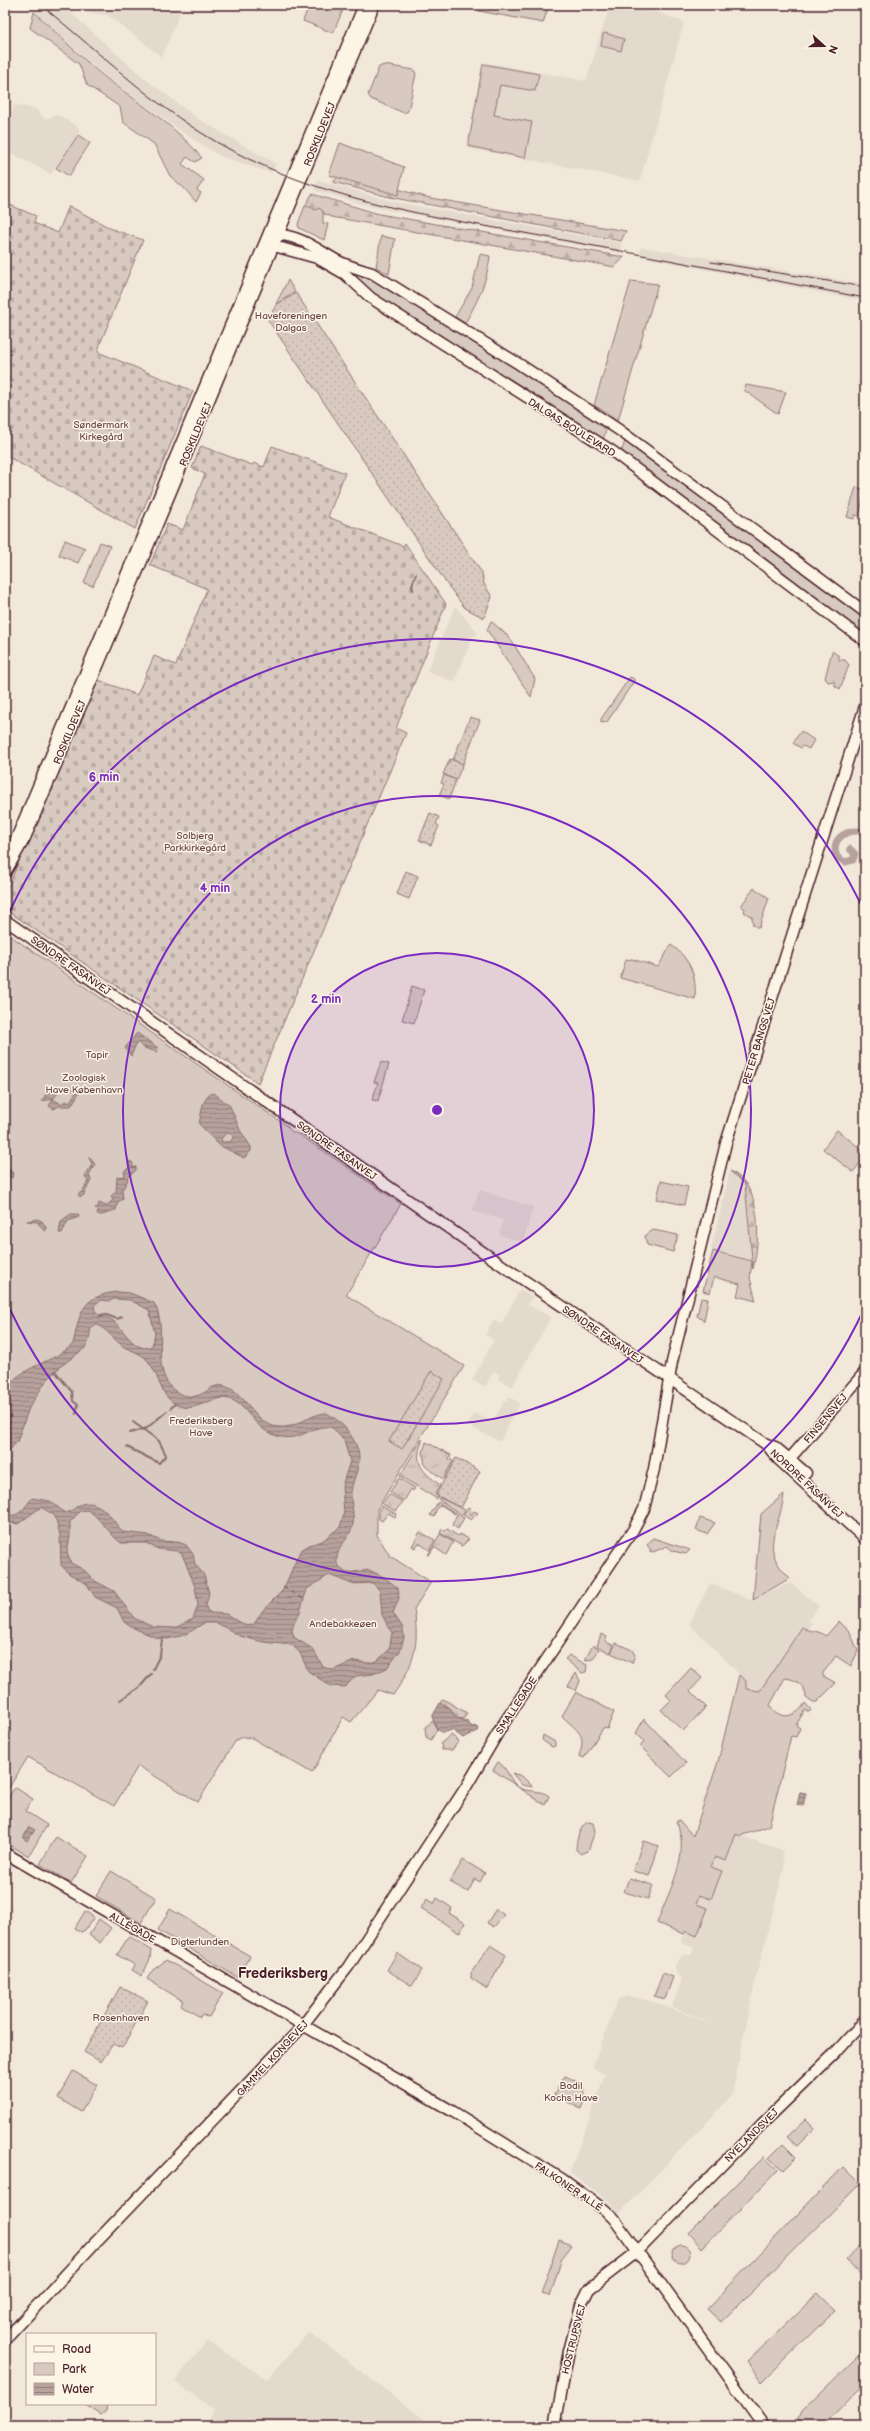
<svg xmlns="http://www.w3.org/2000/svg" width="870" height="2431" viewBox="0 0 870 2431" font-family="'Balsamiq Sans',sans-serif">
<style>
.built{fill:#e4d9cd}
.grass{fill:url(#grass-tufts);stroke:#917476}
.forest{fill:url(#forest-firs);stroke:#917476}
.cemetery{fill:url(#cemetery-stones);stroke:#917476}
.park{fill:#d8cac0;stroke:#917476}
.garden{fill:url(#garden-dots);stroke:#917476}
.water{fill:url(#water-rules);stroke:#8b6d6f;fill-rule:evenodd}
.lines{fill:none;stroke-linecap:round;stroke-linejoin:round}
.stream{stroke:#8b6d6f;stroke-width:2}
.canal{stroke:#b6a19c;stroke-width:7}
.ferry{stroke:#704c53;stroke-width:1;stroke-dasharray:5 4;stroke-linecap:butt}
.secondary-casing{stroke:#4a1f2b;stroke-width:13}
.secondary{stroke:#fcf5e5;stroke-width:10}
.tram{stroke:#4a1f2b;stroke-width:1}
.ring{fill:none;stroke:#7b2cbf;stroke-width:2}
.labels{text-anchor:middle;stroke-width:3;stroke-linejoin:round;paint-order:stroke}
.street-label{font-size:10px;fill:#4a1f2b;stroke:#fcf5e5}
.park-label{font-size:10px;fill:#6e4a50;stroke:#fcf5e5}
.district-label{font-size:14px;font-weight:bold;fill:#4a1f2b;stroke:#fcf5e5}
.centre{fill:#7b2cbf;stroke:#fcf5e5;stroke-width:2}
.ring-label{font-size:12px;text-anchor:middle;font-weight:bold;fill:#7b2cbf;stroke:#fcf5e5;stroke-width:3;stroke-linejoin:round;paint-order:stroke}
</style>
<defs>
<pattern id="grass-tufts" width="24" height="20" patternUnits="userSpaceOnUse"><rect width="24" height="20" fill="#d8cac0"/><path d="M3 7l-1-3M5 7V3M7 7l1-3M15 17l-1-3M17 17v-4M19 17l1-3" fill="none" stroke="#bbada5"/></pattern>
<pattern id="forest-firs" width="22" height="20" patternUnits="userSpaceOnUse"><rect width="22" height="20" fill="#d8cac0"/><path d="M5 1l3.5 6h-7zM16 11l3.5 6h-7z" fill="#bbada5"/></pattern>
<pattern id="cemetery-stones" width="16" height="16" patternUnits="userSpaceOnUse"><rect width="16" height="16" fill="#d8cac0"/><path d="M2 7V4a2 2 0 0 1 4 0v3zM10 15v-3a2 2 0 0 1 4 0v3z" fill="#bbada5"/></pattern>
<pattern id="garden-dots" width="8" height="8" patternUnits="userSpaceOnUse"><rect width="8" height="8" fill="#d8cac0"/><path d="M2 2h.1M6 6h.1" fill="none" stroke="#bbada5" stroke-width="1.8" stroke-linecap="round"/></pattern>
<pattern id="water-rules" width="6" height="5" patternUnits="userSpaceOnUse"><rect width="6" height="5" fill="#b6a19c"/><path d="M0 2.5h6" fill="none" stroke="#96837f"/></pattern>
</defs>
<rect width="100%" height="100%" fill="#f1e8da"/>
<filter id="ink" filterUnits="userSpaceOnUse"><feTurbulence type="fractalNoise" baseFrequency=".025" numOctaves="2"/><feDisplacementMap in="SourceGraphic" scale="8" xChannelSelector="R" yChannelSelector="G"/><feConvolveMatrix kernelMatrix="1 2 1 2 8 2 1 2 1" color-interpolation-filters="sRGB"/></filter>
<g filter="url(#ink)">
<g class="built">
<path d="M25 5H62L143 77 197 118 276 164 271 173 220 156 185 134 110 80Z"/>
<path d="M82 5H183L162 57 108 15 91 13Z"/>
<path d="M610 5H637L684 22 640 181 467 148 483 62 586 81Z"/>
<path d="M14 105 36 109 45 119 56 115 61 116 79 128V132L51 174 5 150V137Z"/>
<path d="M318 180 394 202 622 243 620 253 372 207 314 190Z"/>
<path d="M641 247 865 284V301L639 256Z"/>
<path d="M455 606 478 633 473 637 454 682 427 671Z"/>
<path d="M730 1171 745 1184 753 1260 711 1250Z"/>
<path d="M479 1190 533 1207 523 1242 499 1235 503 1220 472 1211Z"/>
<path d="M520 1289 532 1296 528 1305 551 1317 512 1387 498 1379 500 1375 494 1371 485 1387 472 1380 494 1340 485 1335 493 1320 501 1324Z"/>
<path d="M509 1397 520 1403 500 1442 468 1425 474 1413 493 1422 504 1401 506 1402Z"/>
<path d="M710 1583 753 1601 777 1588 791 1583 819 1606 808 1620 812 1623 807 1630 802 1627 760 1691 746 1689V1681L689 1624Z"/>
<path d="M736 1834 782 1850 784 1868 756 1977 732 2096 618 2215 612 2204 570 2172 605 2074 592 2068 618 1999 629 1996 651 2001 721 2027 672 2007 682 1979 676 1973 675 1965 683 1955H691L694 1948 681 1943 685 1931 697 1936 707 1908 696 1904 699 1894 711 1899 721 1871 711 1867 715 1857 726 1861Z"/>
<path d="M309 2332 433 2426H204L214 2410 175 2381 207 2341 267 2379Z"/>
</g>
<g class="grass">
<path d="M422 1439C423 1442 420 1446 419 1451 416 1468 428 1475 440 1485L435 1494 438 1497 437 1499 400 1476Z"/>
<path d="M426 1442 451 1455 449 1459 453 1461 443 1479 425 1466 423 1453Z"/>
<path d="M399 1478 415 1488 413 1491 411 1489 404 1501 390 1492Z"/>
<path d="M389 1494 403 1502 395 1511 382 1504Z"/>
<path d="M440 1498 465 1510 462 1515 439 1500Z"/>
<path d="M438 1502 456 1513 455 1514 441 1505 437 1508 434 1517 430 1515Z"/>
<path d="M381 1506 396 1514 395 1517 388 1513 382 1521 379 1519V1510Z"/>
<path d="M468 1507 471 1509 469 1512 471 1514 474 1511 478 1513 471 1520 463 1515Z"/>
<path d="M457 1514 464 1518 458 1529 452 1525Z"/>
<path d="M442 1529 445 1531 447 1529 458 1536 459 1534 469 1539 462 1546 440 1533Z"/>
<path d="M420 1532 435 1540 429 1550 419 1543 415 1548 412 1546Z"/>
<path d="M440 1534 453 1542 446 1555 434 1547 429 1555H428Z"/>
<path d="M433 1721 437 1729 431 1740 426 1737 425 1727Z"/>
<path d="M451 1735 459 1741 452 1750H442L441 1743Z"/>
</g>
<g class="forest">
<path d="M341 174 430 198 626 231 621 241 389 197 333 182Z"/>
<path d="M312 194 379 214 624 257 615 267 332 217 305 206Z"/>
<path d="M730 1171C763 1185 760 1240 753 1269L745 1184Z"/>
<path d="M443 1699 467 1713 464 1719 456 1718 450 1708 440 1703Z"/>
</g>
<g class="cemetery">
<path d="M5 203 36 216 34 223 58 233 69 206 112 229 143 240 100 344 98 352 193 391 135 529 5 455Z"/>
<path d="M201 446 252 465 254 463 264 467 272 446 345 473 328 517 403 546 405 543 446 604 396 728 406 733 258 1083 5 909V894L91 694 99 680 137 695 154 656 176 665 207 589 150 565 167 524 183 530 205 474 192 468Z"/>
</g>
<g class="park">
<path d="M309 5H345L333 33 303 21Z"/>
<path d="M406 5H434L432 10Z"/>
<path d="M481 5H549L543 23 479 11Z"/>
<path d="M34 12C59 35 84 61 111 82 143 106 177 127 202 158L195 162 187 157 182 164 204 180 197 190 201 193 196 202 184 188 170 176 154 144 123 122 120 107 87 85 79 64 30 28Z"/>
<path d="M605 33 624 39 621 51 601 46 603 34Z"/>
<path d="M483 64 539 74 535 91 500 85 494 115 532 122 525 158 468 146Z"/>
<path d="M384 65 414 70 416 74 408 111 404 113 371 99 368 95 379 67Z"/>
<path d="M78 135 90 143 69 176 56 168Z"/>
<path d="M340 143 404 167 398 195 329 175Z"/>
<path d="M305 206H310L315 210 319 208 323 211V223L328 224 324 240 299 228 298 224Z"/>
<path d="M381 236 395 239 389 274 376 267Z"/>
<path d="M480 254 490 256C487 281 478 301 465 323L455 317 472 288Z"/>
<path d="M361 274 375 279 607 426 603 440 368 290 358 281 357 276Z"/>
<path d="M288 280 295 292 276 304Z"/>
<path d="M631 281 658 284 618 420 594 405Z"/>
<path d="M746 385 786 392 778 414 744 390Z"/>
<path d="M625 441 631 443 865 618V636L621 453Z"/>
<path d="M856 487 865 490 859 516 855 515 854 519 847 517Z"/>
<path d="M65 540 85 548 78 563 59 555Z"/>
<path d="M100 542 110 546 93 586 84 583Z"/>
<path d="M491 621 510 638 535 679 531 697 487 630Z"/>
<path d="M832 651 839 656V660H845L849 665 840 689 835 686 834 681 828 682 825 678Z"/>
<path d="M630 677 634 679V681L607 722 601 723V719Z"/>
<path d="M801 731 814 740 809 749 803 746 801 748 793 743Z"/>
<path d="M754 888 769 898 759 928 753 925 752 917 744 912 745 909 741 906Z"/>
<path d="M5 932 287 1126 292 1132 300 1135 401 1204 346 1295 464 1366 377 1509V1535L390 1556 431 1582 414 1609C420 1646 414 1665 393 1695L378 1690 351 1722 343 1717 312 1773 252 1738 244 1737 236 1740 198 1802 138 1766 114 1806 28 1757 5 1794Z"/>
<path d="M671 945C690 958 697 976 695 999L620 978 626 960 632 959 658 967Z"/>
<path d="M412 986 424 990 414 1023 402 1020Z"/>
<path d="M381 1062 389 1064 378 1101 372 1100 378 1083 374 1082Z"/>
<path d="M837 1130 865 1152V1157L853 1172 823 1149Z"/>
<path d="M661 1181 688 1187 684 1205 657 1199Z"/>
<path d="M653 1230 678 1235 673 1252 647 1245 645 1236Z"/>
<path d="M713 1251 752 1261 750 1278 756 1301 737 1296 740 1284 714 1277 710 1293 703 1291Z"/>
<path d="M701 1298 708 1299 704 1321 697 1316Z"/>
<path d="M784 1494C780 1531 757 1547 790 1578L753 1600 761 1514Z"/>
<path d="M700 1518 715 1523 707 1534 696 1530Z"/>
<path d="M653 1538 690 1550 686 1554 673 1551 667 1546 653 1552 649 1551 651 1550 647 1545Z"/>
<path d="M839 1621 850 1632 858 1651 851 1666 836 1656 823 1673V1676L836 1683 817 1702H813L806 1697C805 1686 797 1679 785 1678L770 1705C778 1721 797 1718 805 1703L811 1710 809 1712 805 1710 796 1725 800 1728 796 1737 791 1736 769 1826 740 1836 736 1834 726 1861 715 1857 711 1867 722 1871 711 1899 699 1895 696 1904 708 1908 697 1936 686 1931 684 1934 657 1923C668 1893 692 1852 676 1822L679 1820 693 1836 718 1762 739 1675 746 1681V1689L760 1691 802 1627C810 1632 819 1630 826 1636Z"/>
<path d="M601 1634 607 1637 605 1641 614 1646 610 1653 597 1646Z"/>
<path d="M616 1643 632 1650 635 1655 632 1663 611 1653Z"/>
<path d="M593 1645 599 1649 593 1659 585 1660Z"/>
<path d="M569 1655 587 1665 586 1672 582 1673 565 1659Z"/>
<path d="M691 1668 702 1678 690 1691 706 1707 683 1731 661 1710 671 1700 666 1695Z"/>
<path d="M576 1673 580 1681 576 1691 568 1686Z"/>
<path d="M576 1692 614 1712 607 1729 603 1728 584 1758 579 1756C587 1733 578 1732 562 1716Z"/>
<path d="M644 1719 686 1763 671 1777 640 1746 644 1741 636 1733Z"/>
<path d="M543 1735 555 1742V1746L552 1747 542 1740Z"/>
<path d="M498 1762C508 1768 509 1780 518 1787 528 1793 540 1789 549 1796L545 1805 493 1770Z"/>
<path d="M512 1773 522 1776 533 1787 522 1785Z"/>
<path d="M16 1788 33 1799 25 1811 47 1825 29 1856 5 1843V1804L13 1790Z"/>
<path d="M588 1822 593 1823 595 1831 588 1851 581 1854 576 1850C576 1841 580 1825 588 1822Z"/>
<path d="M56 1837 88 1856 71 1883 40 1864Z"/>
<path d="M643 1841 659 1846 649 1876 633 1871Z"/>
<path d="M463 1860 485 1873 480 1882 475 1879 468 1892 450 1882Z"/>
<path d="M111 1871 156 1898 141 1923 96 1896Z"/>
<path d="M629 1878 653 1885 648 1899 624 1892Z"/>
<path d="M437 1898 452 1908 449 1913 465 1923 459 1933 421 1908 427 1899 434 1904Z"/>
<path d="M170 1909 250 1956 237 1977 158 1930Z"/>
<path d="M496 1909 504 1915 494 1927 487 1923Z"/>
<path d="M85 1911 94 1917 85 1930 81 1932 75 1928Z"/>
<path d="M99 1919 111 1928 100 1943 89 1935Z"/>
<path d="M129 1936 151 1950 150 1959 142 1976 132 1970 135 1965 117 1955Z"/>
<path d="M490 1945 506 1955 487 1989 471 1978V1973Z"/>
<path d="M397 1953 422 1970 412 1986 387 1970Z"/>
<path d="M166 1960 223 1993 209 2017 202 2014 200 2017 181 2005 183 2001 147 1979 152 1971Z"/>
<path d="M663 1973 673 1977 665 1999 654 1996Z"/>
<path d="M73 2071 97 2085 81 2112 58 2098Z"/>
<path d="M565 2076C585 2084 589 2088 581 2109L554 2095Z"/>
<path d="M806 2119 815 2128 797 2146 787 2137Z"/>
<path d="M783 2144 796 2157 783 2170 769 2158Z"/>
<path d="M764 2157 778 2170 702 2248 688 2233Z"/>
<path d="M843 2167 860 2184 721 2322 707 2309Z"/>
<path d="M559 2240 572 2245 562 2258 550 2296 541 2294Z"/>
<path d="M865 2240V2276L860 2275 846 2260Z"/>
<circle cx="681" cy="2254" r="9"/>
<path d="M818 2293 835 2310 762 2382 747 2362Z"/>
<path d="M865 2352V2383L824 2426H800L798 2419 801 2412 861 2353Z"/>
<path d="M84 2404H107L106 2411 101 2415Z"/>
</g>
<g class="garden">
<path d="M296 293 482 573 484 584 492 597 484 618 465 608 449 587 268 320 276 305Z"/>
<path d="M470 717 480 720 463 764 453 760Z"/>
<path d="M450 759 463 764 456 780 443 774Z"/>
<path d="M444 775 456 780 449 799 439 795 444 784 441 783Z"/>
<path d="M430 813 439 817 436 824 439 826 431 845 419 840Z"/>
<path d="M406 871 418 876 409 899 397 894Z"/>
<path d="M431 1371 444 1379 402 1449 389 1441Z"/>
<path d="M456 1458 480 1471 461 1508 436 1495Z"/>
<path d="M120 1987 148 2001 122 2048 113 2044 101 2062 84 2052Z"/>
</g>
<g class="water">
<path d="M137 1033 158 1048 157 1052 144 1048 137 1042 131 1056 125 1048Z"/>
<path d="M75 1086 78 1088 79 1093 71 1106H59L54 1109 49 1106 53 1099 42 1101 49 1089 53 1088 58 1093 53 1099 61 1104 66 1101 69 1103 76 1092 72 1089Z"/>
<path d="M214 1093 230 1106 240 1130 251 1147V1151L244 1158 219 1145 199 1124 203 1104 209 1094ZM226 1133 232 1134 233 1138 230 1142H222L221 1139Z"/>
<path d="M88 1156 95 1164 89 1175 91 1180 84 1195 80 1197 78 1194 82 1192 88 1181 85 1176 92 1164Z"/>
<path d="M129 1161 133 1163 132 1167H136V1170L127 1178 128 1180 122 1190 123 1199 118 1202 116 1210C109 1211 106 1216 97 1215L98 1211 95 1208 98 1207 99 1203 106 1206 113 1200 111 1196 116 1192 117 1177 125 1176 124 1171 129 1168Z"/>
<path d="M5 1170H10L13 1173 12 1178 8 1176 9 1182 5 1183Z"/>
<path d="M71 1214H78L79 1217 68 1221 62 1233H59L61 1221Z"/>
<path d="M37 1219 42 1221 47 1229 45 1231 37 1222 27 1221Z"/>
<path d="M117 1292 130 1293 154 1303C168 1328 153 1357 167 1382 173 1393 188 1399 199 1395 208 1392 213 1383 224 1386 247 1392 255 1426 279 1427 296 1429 309 1414 326 1413 342 1420 361 1443 359 1462 358 1472 352 1481 351 1492 350 1504 356 1517 352 1528 347 1542 335 1548 337 1564L346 1573 369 1570 384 1577 398 1588 399 1598 393 1613 403 1628 404 1638 400 1651 387 1668 373 1674 356 1676 345 1687 330 1686 308 1671 300 1653 292 1645 263 1642 240 1636 217 1623H204L185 1635 167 1639 157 1638 131 1627 124 1622 117 1608 95 1597 87 1584 68 1573 61 1565 60 1535 55 1516 41 1507 18 1524 5 1522V1514C19 1519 24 1508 32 1498L50 1501 65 1513C71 1512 76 1506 82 1504 102 1498 113 1522 123 1532L148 1535 161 1541 178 1542 186 1545 193 1554 195 1564 204 1575 209 1593 206 1605 207 1610 211 1613 226 1614 247 1626 254 1624 263 1610 283 1590 300 1551 309 1545 322 1541 340 1527 344 1513 342 1486 350 1461 344 1441 333 1428C315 1422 303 1441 282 1437 255 1433 249 1407 232 1400 212 1392 197 1415 177 1405 158 1395 160 1374 147 1360 141 1353 132 1351 124 1347 114 1340 107 1329 96 1324L91 1327 89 1340 85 1348 61 1366 46 1381 29 1408 17 1442 5 1455V1390C20 1366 54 1363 73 1344 80 1313 81 1296 117 1292ZM114 1299 130 1300 149 1310 155 1334 152 1346C135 1355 123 1327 112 1320 106 1316 100 1317 95 1311L94 1305 101 1300 110 1301ZM87 1510C98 1515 110 1535 121 1543H146L158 1549 177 1551 182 1554 195 1587 198 1605 193 1619 175 1628 153 1627 134 1618 114 1591 95 1581 84 1570 71 1563 67 1552 70 1537V1522L80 1511ZM329 1575 352 1584 373 1583 380 1591 382 1615 392 1633 389 1650 377 1661 368 1663 354 1661 333 1670 323 1667 313 1649 295 1638 292 1631 294 1623 300 1612 307 1589Z"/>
<path d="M440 1703 450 1708 456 1718 468 1721 467 1723 473 1727 475 1726 479 1729 478 1731 463 1738 452 1730 443 1733 437 1729 432 1717Z"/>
<path d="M800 1792 806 1793 803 1806 797 1805Z"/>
<path d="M29 1827 35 1830 27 1841 23 1838Z"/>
</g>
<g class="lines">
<g class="stream">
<path d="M413 590 412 585 416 574"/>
<path d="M5 986 6 982"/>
<path d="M100 1316 104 1314 117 1319 122 1317"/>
<path d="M55 1371 72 1392 73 1401 78 1405 76 1414"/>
<path d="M171 1408 175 1404"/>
<path d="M130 1433 147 1428 167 1411"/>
<path d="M127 1447 159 1463 166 1455 159 1441 133 1422"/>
<path d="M153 1669 160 1655 162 1639"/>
<path d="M120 1700 140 1687 151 1674"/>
</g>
<path class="canal" d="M850 849 855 854 853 860 845 862 837 857C829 838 848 828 865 832"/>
<path class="ferry" d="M283 1587 305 1600"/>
<defs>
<g id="secondary">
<path d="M273 234C299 235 315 248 336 260 347 266 360 269 372 273L519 364 619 430 865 612"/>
<path d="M267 244 317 258 345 274 371 298 612 451 865 641"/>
<path d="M13 852 16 839 364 5"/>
<path d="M5 873 25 838 109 640 374 5"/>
<path d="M5 920 506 1268 766 1444 778 1459 865 1539"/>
<path d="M766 1444 775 1447 806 1473"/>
<path d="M786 1463 865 1372"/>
<path d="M5 1853 452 2111 562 2179 605 2210 614 2219 764 2426"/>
<path d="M5 2340 92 2246 299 2030 348 1967 466 1787 502 1726 633 1530 644 1509 654 1469 672 1362 726 1143 865 706"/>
<path d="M555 2426 569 2351 581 2305 589 2289 637 2252 762 2124 835 2053 865 2020"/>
</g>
</defs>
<use href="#secondary" class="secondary-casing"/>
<use href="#secondary" class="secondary"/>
<g class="tram">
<path d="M41 5C103 55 158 111 229 149 332 204 444 218 557 239 660 258 762 278 865 298"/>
<path d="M711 262 865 287"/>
</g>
</g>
</g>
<circle cx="437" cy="1110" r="157" fill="#7b2cbf" fill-opacity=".12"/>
<g class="ring">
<circle cx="437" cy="1110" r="157"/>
<circle cx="437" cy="1110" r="314"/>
<path d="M864 1309A471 471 0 0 1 5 1298M5 922A471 471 0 0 1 864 911"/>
</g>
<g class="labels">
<g class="street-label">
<text transform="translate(319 134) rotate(-68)" y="4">ROSKILDEVEJ</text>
<text transform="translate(572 427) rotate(32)" y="4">DALGAS BOULEVARD</text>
<text transform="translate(195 434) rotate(-67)" y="4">ROSKILDEVEJ</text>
<text transform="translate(69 732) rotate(-67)" y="4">ROSKILDEVEJ</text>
<text transform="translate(71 965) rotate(35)" y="4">SØNDRE FASANVEJ</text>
<text transform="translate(758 1041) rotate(-73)" y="4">PETER BANGS VEJ</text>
<text transform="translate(337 1150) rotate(35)" y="4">SØNDRE FASANVEJ</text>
<text transform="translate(603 1334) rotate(34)" y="4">SØNDRE FASANVEJ</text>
<text transform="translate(825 1418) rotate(-50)" y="4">FINSENSVEJ</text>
<text transform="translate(807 1483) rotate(43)" y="4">NORDRE FASANVEJ</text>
<text transform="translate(516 1705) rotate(-57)" y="4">SMALLEGADE</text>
<text transform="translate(133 1927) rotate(30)" y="4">ALLÉGADE</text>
<text transform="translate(272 2058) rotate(-47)" y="4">GAMMEL KONGEVEJ</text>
<text transform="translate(751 2135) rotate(-45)" y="4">NYELANDSVEJ</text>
<text transform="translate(569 2186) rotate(34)" y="4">FALKONER ALLÉ</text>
<text transform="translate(573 2339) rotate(-76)" y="4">HOSTRUPSVEJ</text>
</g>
<g class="park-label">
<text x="291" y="319">Haveforeningen<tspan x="291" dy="12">Dalgas</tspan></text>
<text x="101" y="428">Søndermark<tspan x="101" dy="12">Kirkegård</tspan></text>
<text x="195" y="839">Solbjerg<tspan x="195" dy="12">Parkkirkegård</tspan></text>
<text x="97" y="1058">Tapir</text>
<text x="84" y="1081">Zoologisk<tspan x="84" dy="12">Have København</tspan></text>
<text x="201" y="1424">Frederiksberg<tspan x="201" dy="12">Have</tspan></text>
<text x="343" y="1627">Andebakkeøen</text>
<text x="200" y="1945">Digterlunden</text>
<text x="121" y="2021">Rosenhaven</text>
<text x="571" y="2089">Bodil<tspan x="571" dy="12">Kochs Have</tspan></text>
</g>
<g class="district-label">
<text x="283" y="1978">Frederiksberg</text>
</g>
</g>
<circle cx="437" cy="1110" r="6" class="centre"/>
<g class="ring-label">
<text x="104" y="781">6 min</text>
<text x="215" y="892">4 min</text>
<text x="326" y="1003">2 min</text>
</g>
<rect width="870" height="2431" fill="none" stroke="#fcf5e5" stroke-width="20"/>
<rect x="10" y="10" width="850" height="2411" fill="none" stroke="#4a1f2b" stroke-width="1.5" filter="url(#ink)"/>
<rect x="26" y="2333" width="130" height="72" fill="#fcf5e5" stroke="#b59f9b"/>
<rect x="34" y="2346" width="20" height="6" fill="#fcf5e5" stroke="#b59f9b"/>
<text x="62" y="2353" font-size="12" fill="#4a1f2b">Road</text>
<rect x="34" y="2363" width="20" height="12" fill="#d8cac0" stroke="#b59f9b"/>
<text x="62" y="2373" font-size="12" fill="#4a1f2b">Park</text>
<rect x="34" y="2383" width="20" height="12" fill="url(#water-rules)" stroke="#b59f9b"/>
<text x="62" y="2393" font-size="12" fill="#4a1f2b">Water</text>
<g transform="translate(824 46) rotate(111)" stroke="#fcf5e5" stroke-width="3" paint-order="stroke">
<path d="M0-3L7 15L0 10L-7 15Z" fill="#4a1f2b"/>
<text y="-6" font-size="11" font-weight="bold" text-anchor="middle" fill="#4a1f2b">N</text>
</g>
</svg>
